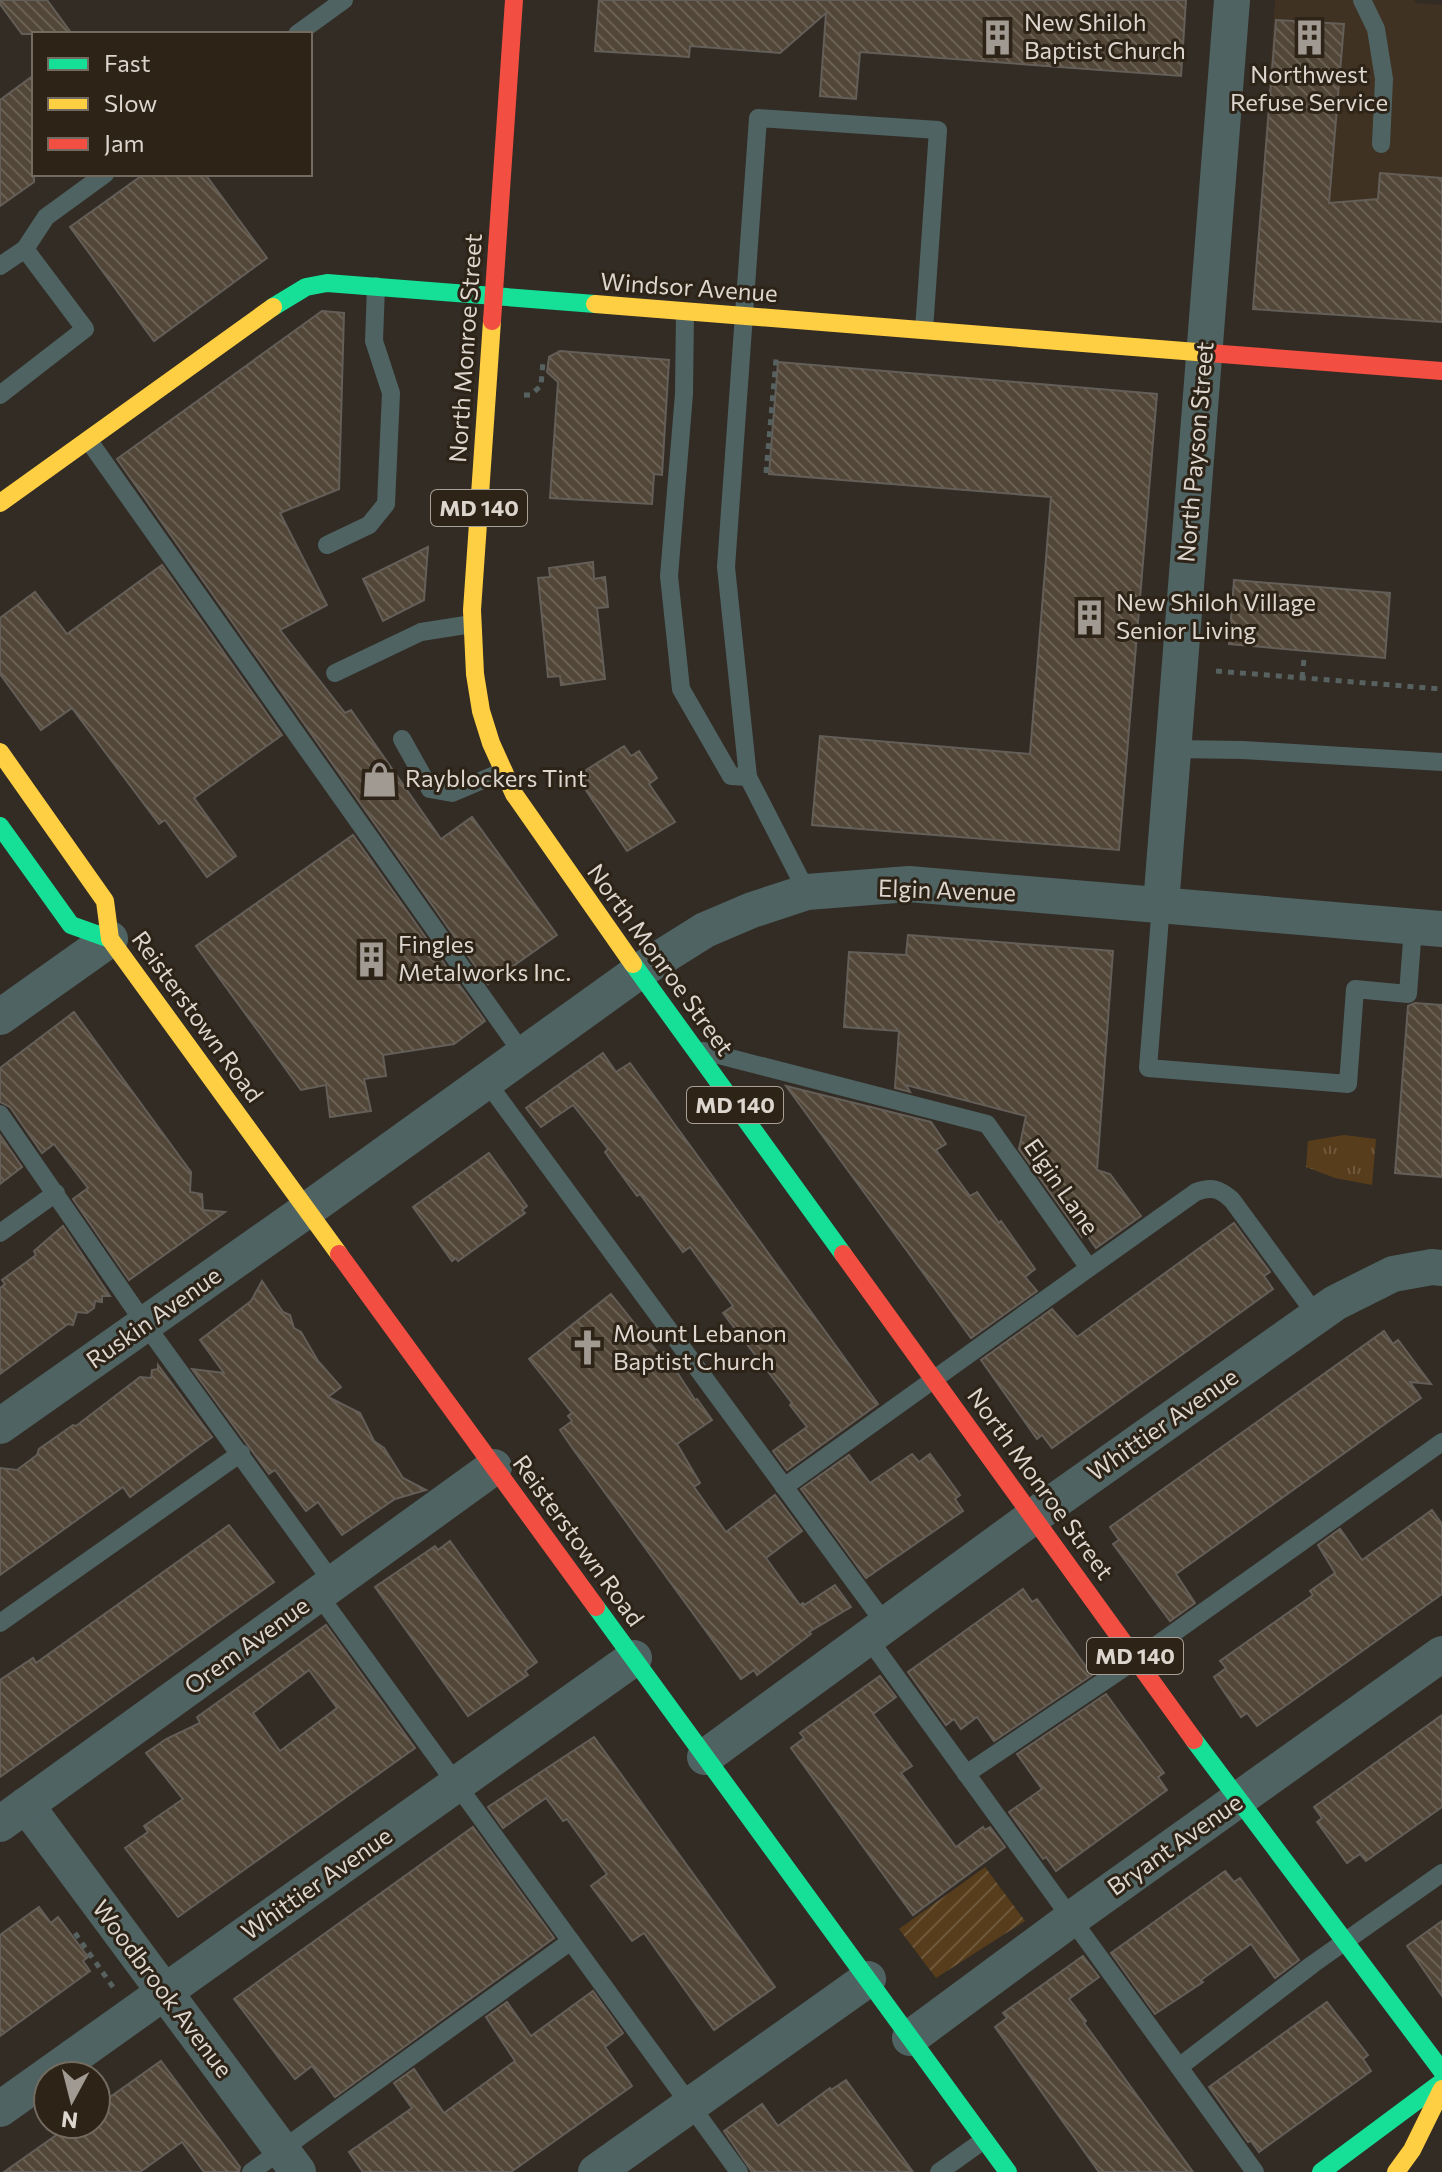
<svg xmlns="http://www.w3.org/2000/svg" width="1442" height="2172" viewBox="0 0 1442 2172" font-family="Commissioner,sans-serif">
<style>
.built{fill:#403222}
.park{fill:url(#park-tufts)}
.garden{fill:url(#garden-furrows)}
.building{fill:url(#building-back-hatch);stroke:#645e58;stroke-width:2;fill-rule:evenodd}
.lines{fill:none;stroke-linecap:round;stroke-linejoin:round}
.path{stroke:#576260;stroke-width:5;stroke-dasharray:6 6;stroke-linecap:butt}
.lane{stroke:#4f6363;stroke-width:18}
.street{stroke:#4f6363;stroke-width:36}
.fast{stroke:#16e098;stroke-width:18}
.slow{stroke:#ffcf43;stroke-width:18}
.jam{stroke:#f24e42;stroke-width:18}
.labels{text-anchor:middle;stroke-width:6;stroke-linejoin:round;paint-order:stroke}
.shield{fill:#2d2317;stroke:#a8a097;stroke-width:2}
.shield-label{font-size:22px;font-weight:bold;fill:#ddd6ce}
.poi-label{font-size:24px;fill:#ddd6ce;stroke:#2d2317;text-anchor:start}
.street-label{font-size:24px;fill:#ddd6ce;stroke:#2d2317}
</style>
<defs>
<pattern id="park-tufts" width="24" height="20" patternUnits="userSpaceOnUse" patternTransform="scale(2)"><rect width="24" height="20" fill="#573d1b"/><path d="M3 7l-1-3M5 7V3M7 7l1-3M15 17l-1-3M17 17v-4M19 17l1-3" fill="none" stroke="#6f583b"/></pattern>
<pattern id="garden-furrows" width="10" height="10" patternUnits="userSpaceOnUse" patternTransform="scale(2)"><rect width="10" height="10" fill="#573d1b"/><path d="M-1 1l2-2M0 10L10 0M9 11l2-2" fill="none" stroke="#6f583b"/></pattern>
<pattern id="building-back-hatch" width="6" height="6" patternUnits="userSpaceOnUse" patternTransform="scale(2)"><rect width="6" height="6" fill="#514637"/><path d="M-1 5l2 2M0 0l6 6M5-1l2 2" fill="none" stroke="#6a6053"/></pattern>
</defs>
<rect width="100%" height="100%" fill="#322c25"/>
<path class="built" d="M1275 0H1414L1415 3 1442 5V323L1253 309Z"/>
<path class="park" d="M1344 1135 1376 1139 1372 1185 1335 1178 1306 1167 1308 1141Z"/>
<path class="garden" d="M985 1867 1025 1921 936 1978 899 1929Z"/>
<g class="building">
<path d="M0 0H47L72 34H22L0 4Z"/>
<path d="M599 0H1186L1181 76 860 52 856 99 820 96 826 13 780 53 690 46 689 57 595 51Z"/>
<path d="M1276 20 1344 24 1329 203 1378 199 1380 173 1442 178V322L1253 309Z"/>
<path d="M34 75V182L0 206V100Z"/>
<path d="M144 174H205L267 258 154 341 70 227Z"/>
<path d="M322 311 344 313 339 489 280 513 327 605 280 630 345 713 351 710 441 839 472 817 557 935 488 984 117 459Z"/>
<path d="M560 351 669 360 662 475 654 474 652 504 550 498 558 382 547 372 549 357Z"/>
<path d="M778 362 1157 394 1119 850 812 825 820 736 1030 754 1051 497 769 474Z"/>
<path d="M428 547 424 600 383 621 363 579Z"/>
<path d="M593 562 594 579 605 577 608 607 597 608 605 679 561 685 560 676 548 677 538 578 550 577 549 568Z"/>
<path d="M162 565 282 735 194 798 236 856 207 877 165 820 159 824 72 708 41 730 0 674V618L35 592 67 634Z"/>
<path d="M1234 580 1390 593 1385 658 1229 644Z"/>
<path d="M624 746 631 756 639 751 657 778 649 784 675 822 627 851 581 783 590 777 586 770Z"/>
<path d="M353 835 485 1021 454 1044 383 1055 386 1076 364 1079 371 1111 330 1117 326 1085 301 1090 196 946Z"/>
<path d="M908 935 1113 951 1097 1170 1110 1174 1141 1216 1096 1248 1086 1234 1082 1237 1019 1149 1026 1116 906 1085 910 1092 895 1088 899 1031 844 1027 849 952 906 955Z"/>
<path d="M1415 1003 1442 1005V1177L1395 1173 1408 1006Z"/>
<path d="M74 1012 191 1172 190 1192 202 1194 203 1210 225 1212 129 1280 73 1199 88 1188 54 1144 42 1153 10 1107 0 1102V1068Z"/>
<path d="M603 1053 616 1072 630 1063 878 1404 787 1470 773 1451 807 1427 790 1405 792 1403 723 1313 733 1306 690 1247 683 1252 640 1194 637 1196 605 1152 608 1149 573 1105 541 1127 526 1108Z"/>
<path d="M786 1086 931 1122 946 1144 936 1150 970 1196 977 1192 999 1223 1001 1221 1035 1269 1025 1277 1037 1291 971 1338Z"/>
<path d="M0 1135 22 1167 0 1184Z"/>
<path d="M489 1153 527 1206 522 1210 525 1213 458 1261 456 1258 452 1261 413 1207Z"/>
<path d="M1234 1223 1270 1272 1264 1276 1273 1289 1052 1448 1042 1435 1037 1439 981 1360 1052 1309 1077 1337Z"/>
<path d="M63 1226 110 1296H102V1302L95 1301 94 1308 87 1313 77 1312 73 1325 68 1324 0 1374V1288L5 1284 2 1280 36 1255 34 1251Z"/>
<path d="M262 1281 283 1312 290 1315 294 1328 301 1332 318 1361 341 1387 328 1397 360 1413 374 1441 384 1448 403 1478 426 1490 395 1499 342 1535 318 1502 306 1511 275 1470 269 1474 192 1369 224 1373 200 1340 251 1301Z"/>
<path d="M611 1294 659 1354 664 1352 695 1400 697 1399 712 1420 677 1444 700 1483 694 1487 726 1532 775 1495 802 1531 766 1558 800 1605 803 1603 804 1605 835 1585 851 1607 809 1632 811 1634 757 1675 754 1670 741 1679 573 1449 560 1430 572 1421 568 1416 572 1413 529 1359Z"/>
<path d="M1384 1331 1393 1344 1398 1340 1431 1384 1410 1382 1421 1398 1176 1574 1195 1603 1170 1621 1113 1544 1119 1540 1110 1527Z"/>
<path d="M158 1365 212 1437 130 1497 123 1487 0 1575V1468L17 1470 37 1455 39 1449 73 1425 76 1426 140 1377 151 1378 152 1370 158 1369Z"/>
<path d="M912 1454 919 1462 930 1454 960 1495 955 1499 963 1511 866 1578 801 1489 849 1455 870 1483Z"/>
<path d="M1432 1510 1442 1524V1594L1257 1726 1247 1713 1241 1717 1214 1677 1226 1668 1220 1661 1313 1595 1310 1591 1335 1573 1318 1545 1340 1529 1362 1560Z"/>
<path d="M229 1525 274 1582 0 1777V1680L33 1658 36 1663Z"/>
<path d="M450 1541 537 1662 525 1671 528 1675 468 1716 375 1587 435 1546 438 1550Z"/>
<path d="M1023 1589 1032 1602 1037 1599 1092 1675 994 1741 977 1717 961 1729 954 1719 946 1725 908 1672Z"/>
<path d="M326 1625 415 1748 178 1917 125 1848 148 1832 144 1826 183 1799 146 1753 166 1739 200 1723 197 1717ZM309 1670 337 1708 280 1751 253 1713Z"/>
<path d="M880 1676 896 1697 873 1714 912 1766 901 1773 956 1847 983 1827 985 1830 990 1827 1005 1847 913 1915 791 1748 804 1738 800 1733Z"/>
<path d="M1106 1694 1164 1773 1158 1777 1167 1790 1056 1871 1046 1857 1043 1859 1009 1812 1042 1789 1017 1754Z"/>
<path d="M1442 1715V1807L1366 1861 1360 1854 1347 1863 1317 1822 1322 1818 1314 1807Z"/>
<path d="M594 1737 775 1987 714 2030 644 1933 632 1941 591 1886 607 1874 567 1819 563 1821 546 1798 503 1828 488 1807Z"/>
<path d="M473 1827 554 1938 335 2097 312 2066 295 2079 234 1999Z"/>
<path d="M1225 1871 1234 1882 1240 1878 1299 1960 1275 1978 1251 1944 1201 1980 1203 1982 1155 2014 1111 1953Z"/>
<path d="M39 1907 51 1923 58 1917 88 1957 83 1961 90 1971 0 2036V1935Z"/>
<path d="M1442 1921V1996L1407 1946Z"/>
<path d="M1083 1956 1099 1977 1069 1999 1086 2021 1084 2023 1193 2172H1099L995 2027 1007 2018 1003 2013Z"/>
<path d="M593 1991 623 2033 605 2047 632 2086 511 2172H363L349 2152 412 2108 394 2083 414 2069 444 2113 515 2061 486 2017 507 2002 531 2036Z"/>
<path d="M1327 2002 1368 2055 1363 2059 1371 2071 1259 2152 1251 2141 1248 2142 1209 2087Z"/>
<path d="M161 2061 240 2167 239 2172H204L182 2142 140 2172H4L72 2124H96V2107Z"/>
<path d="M846 2080 913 2172H752L724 2131 762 2104 778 2126 830 2088 831 2090Z"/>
</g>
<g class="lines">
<g class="path">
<path d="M524 395H530L541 386 543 361"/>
<path d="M766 473 776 359"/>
<path d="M1216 671 1442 689"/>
<path d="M1302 678 1304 659"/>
<path d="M75 1933 113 1987"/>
</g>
<g class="lane">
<path d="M1362 0 1376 29 1384 79 1381 144"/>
<path d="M297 34 344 0"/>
<path d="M0 266 25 249 46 217 105 174"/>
<path d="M685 312 684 394 669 576 681 689 731 776 748 777"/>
<path d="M0 395 85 329 25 249"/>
<path d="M89 441 523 1054"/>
<path d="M327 545 369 525 386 504 391 393 374 341 376 286"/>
<path d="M335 673 421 632 472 624"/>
<path d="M402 739 430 789 452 793 504 771"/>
<path d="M1173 749 1243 750 1442 762"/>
<path d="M807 892 748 777 726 567 758 118 938 130 924 330"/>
<path d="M1161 905 1148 1068 1348 1084 1355 989 1408 994 1413 927"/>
<path d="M703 1051 987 1124 1089 1268 1196 1192C1212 1186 1220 1189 1232 1200L1317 1316"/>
<path d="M486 1081 886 1625"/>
<path d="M0 1114 145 1324 333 1583"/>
<path d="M0 1233 56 1193"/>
<path d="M784 1487 1089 1268"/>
<path d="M318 1594 739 2172"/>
<path d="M0 1623 241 1453"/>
<path d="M868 1638 1255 2172"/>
<path d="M966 1774 1137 1659 1442 1442"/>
<path d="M1179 2067 1313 1964 1442 1873"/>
<path d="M251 2172 571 1941"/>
<path d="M939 2172 984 2140"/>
</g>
<g class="street">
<path d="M1161 905 1232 0"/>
<path d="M0 1017 110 939"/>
<path d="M0 1426 307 1210 638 972 705 930 752 910 807 892 909 884 1442 929"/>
<path d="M705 1757 1034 1516 1335 1303 1393 1274 1432 1267 1442 1268"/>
<path d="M26 1805 298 2172"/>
<path d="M0 1824 494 1467"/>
<path d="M910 2038 1071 1919 1442 1654"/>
<path d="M0 2109 634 1658"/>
<path d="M596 2172 868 1979"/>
</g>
<g class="fast">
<path d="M273 307 306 287 327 283 595 304"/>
<path d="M0 826 71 925 110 939"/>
<path d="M633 964 843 1254"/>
<path d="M596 1607 1008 2172"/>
<path d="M1194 1740 1442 2071"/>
<path d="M1321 2172 1442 2082"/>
</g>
<g class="slow">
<path d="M595 304 1209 353"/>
<path d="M492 321 472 610 475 674 481 711 491 743 514 794 633 964"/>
<path d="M0 503 273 307"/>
<path d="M0 752 105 901 110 939 339 1254"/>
<path d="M1396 2172 1412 2150 1442 2089"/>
</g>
<g class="jam">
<path d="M492 321 514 0"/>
<path d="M1209 353 1442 371"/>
<path d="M339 1254 596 1607"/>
<path d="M843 1254 1194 1740"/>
</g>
</g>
<defs>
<symbol id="building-bare" viewBox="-9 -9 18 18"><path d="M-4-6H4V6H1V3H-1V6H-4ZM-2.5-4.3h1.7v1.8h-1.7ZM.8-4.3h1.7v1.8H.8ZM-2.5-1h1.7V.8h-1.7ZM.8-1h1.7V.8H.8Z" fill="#a19a93" stroke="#2d2317" stroke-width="2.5" paint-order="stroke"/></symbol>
<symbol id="shop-bare" viewBox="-9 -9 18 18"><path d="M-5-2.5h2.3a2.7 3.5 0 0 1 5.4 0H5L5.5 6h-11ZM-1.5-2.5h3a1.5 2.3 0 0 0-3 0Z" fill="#a19a93" stroke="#2d2317" stroke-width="2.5" paint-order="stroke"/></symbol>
<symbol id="church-bare" viewBox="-9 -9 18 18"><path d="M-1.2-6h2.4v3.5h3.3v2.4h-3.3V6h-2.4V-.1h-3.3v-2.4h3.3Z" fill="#a19a93" stroke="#2d2317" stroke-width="2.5" paint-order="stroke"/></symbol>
</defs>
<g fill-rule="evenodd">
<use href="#building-bare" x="972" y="12" width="51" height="51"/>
<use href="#building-bare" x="1284" y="12" width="51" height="51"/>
<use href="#building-bare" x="1064" y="592" width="51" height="51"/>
<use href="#shop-bare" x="354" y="754" width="51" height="51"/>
<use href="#building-bare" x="346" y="934" width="51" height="51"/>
<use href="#church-bare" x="562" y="1322" width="51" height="51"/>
</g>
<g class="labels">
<g class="shield">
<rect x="431" y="490" width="96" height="36" rx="6"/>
<rect x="687" y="1087" width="96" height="36" rx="6"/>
<rect x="1087" y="1638" width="96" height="36" rx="6"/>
</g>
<g class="shield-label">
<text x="479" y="516">MD 140</text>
<text x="735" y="1113">MD 140</text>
<text x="1135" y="1664">MD 140</text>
</g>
<g class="poi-label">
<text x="1024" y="31">New Shiloh<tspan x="1024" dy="28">Baptist Church</tspan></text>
<text x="1309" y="83" text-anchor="middle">Northwest<tspan x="1309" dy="28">Refuse Service</tspan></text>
<text x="1116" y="611">New Shiloh Village<tspan x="1116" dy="28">Senior Living</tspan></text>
<text x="405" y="787">Rayblockers Tint</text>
<text x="398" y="953">Fingles<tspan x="398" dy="28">Metalworks Inc.</tspan></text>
<text x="613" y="1342">Mount Lebanon<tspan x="613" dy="28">Baptist Church</tspan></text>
</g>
<g class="street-label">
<text transform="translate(689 288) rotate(4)" y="8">Windsor Avenue</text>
<text transform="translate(466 348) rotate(-86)" y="8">North Monroe Street</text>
<text transform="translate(1196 452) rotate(-85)" y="8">North Payson Street</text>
<text transform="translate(947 891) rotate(2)" y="8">Elgin Avenue</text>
<text transform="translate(660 960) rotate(54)" y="8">North Monroe Street</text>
<text transform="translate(197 1017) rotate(54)" y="8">Reisterstown Road</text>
<text transform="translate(1061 1187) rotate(55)" y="8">Elgin Lane</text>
<text transform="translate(154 1318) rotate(-35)" y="8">Ruskin Avenue</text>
<text transform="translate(1163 1425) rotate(-35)" y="8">Whittier Avenue</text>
<text transform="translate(1040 1484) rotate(54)" y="8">North Monroe Street</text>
<text transform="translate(578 1541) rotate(54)" y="8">Reisterstown Road</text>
<text transform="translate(247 1646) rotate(-36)" y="8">Orem Avenue</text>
<text transform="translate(1175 1845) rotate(-35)" y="8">Bryant Avenue</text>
<text transform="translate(317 1884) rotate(-35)" y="8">Whittier Avenue</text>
<text transform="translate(162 1989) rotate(53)" y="8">Woodbrook Avenue</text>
</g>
</g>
<rect x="32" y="32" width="280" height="144" fill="#2d2317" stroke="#736b60" stroke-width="2"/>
<rect x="48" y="58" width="40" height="12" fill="#16e098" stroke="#736b60" stroke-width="2"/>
<text x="104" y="72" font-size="24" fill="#ddd6ce">Fast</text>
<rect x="48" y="98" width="40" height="12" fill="#ffcf43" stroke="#736b60" stroke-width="2"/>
<text x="104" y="112" font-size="24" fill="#ddd6ce">Slow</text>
<rect x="48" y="138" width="40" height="12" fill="#f24e42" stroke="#736b60" stroke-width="2"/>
<text x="104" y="152" font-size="24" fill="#ddd6ce">Jam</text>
<g transform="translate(72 2100) rotate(187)"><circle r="38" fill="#2d2317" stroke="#736b60" stroke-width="2"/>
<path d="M0-6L14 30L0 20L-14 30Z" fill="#a19a93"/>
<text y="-12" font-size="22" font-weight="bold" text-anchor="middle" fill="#ddd6ce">N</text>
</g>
</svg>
